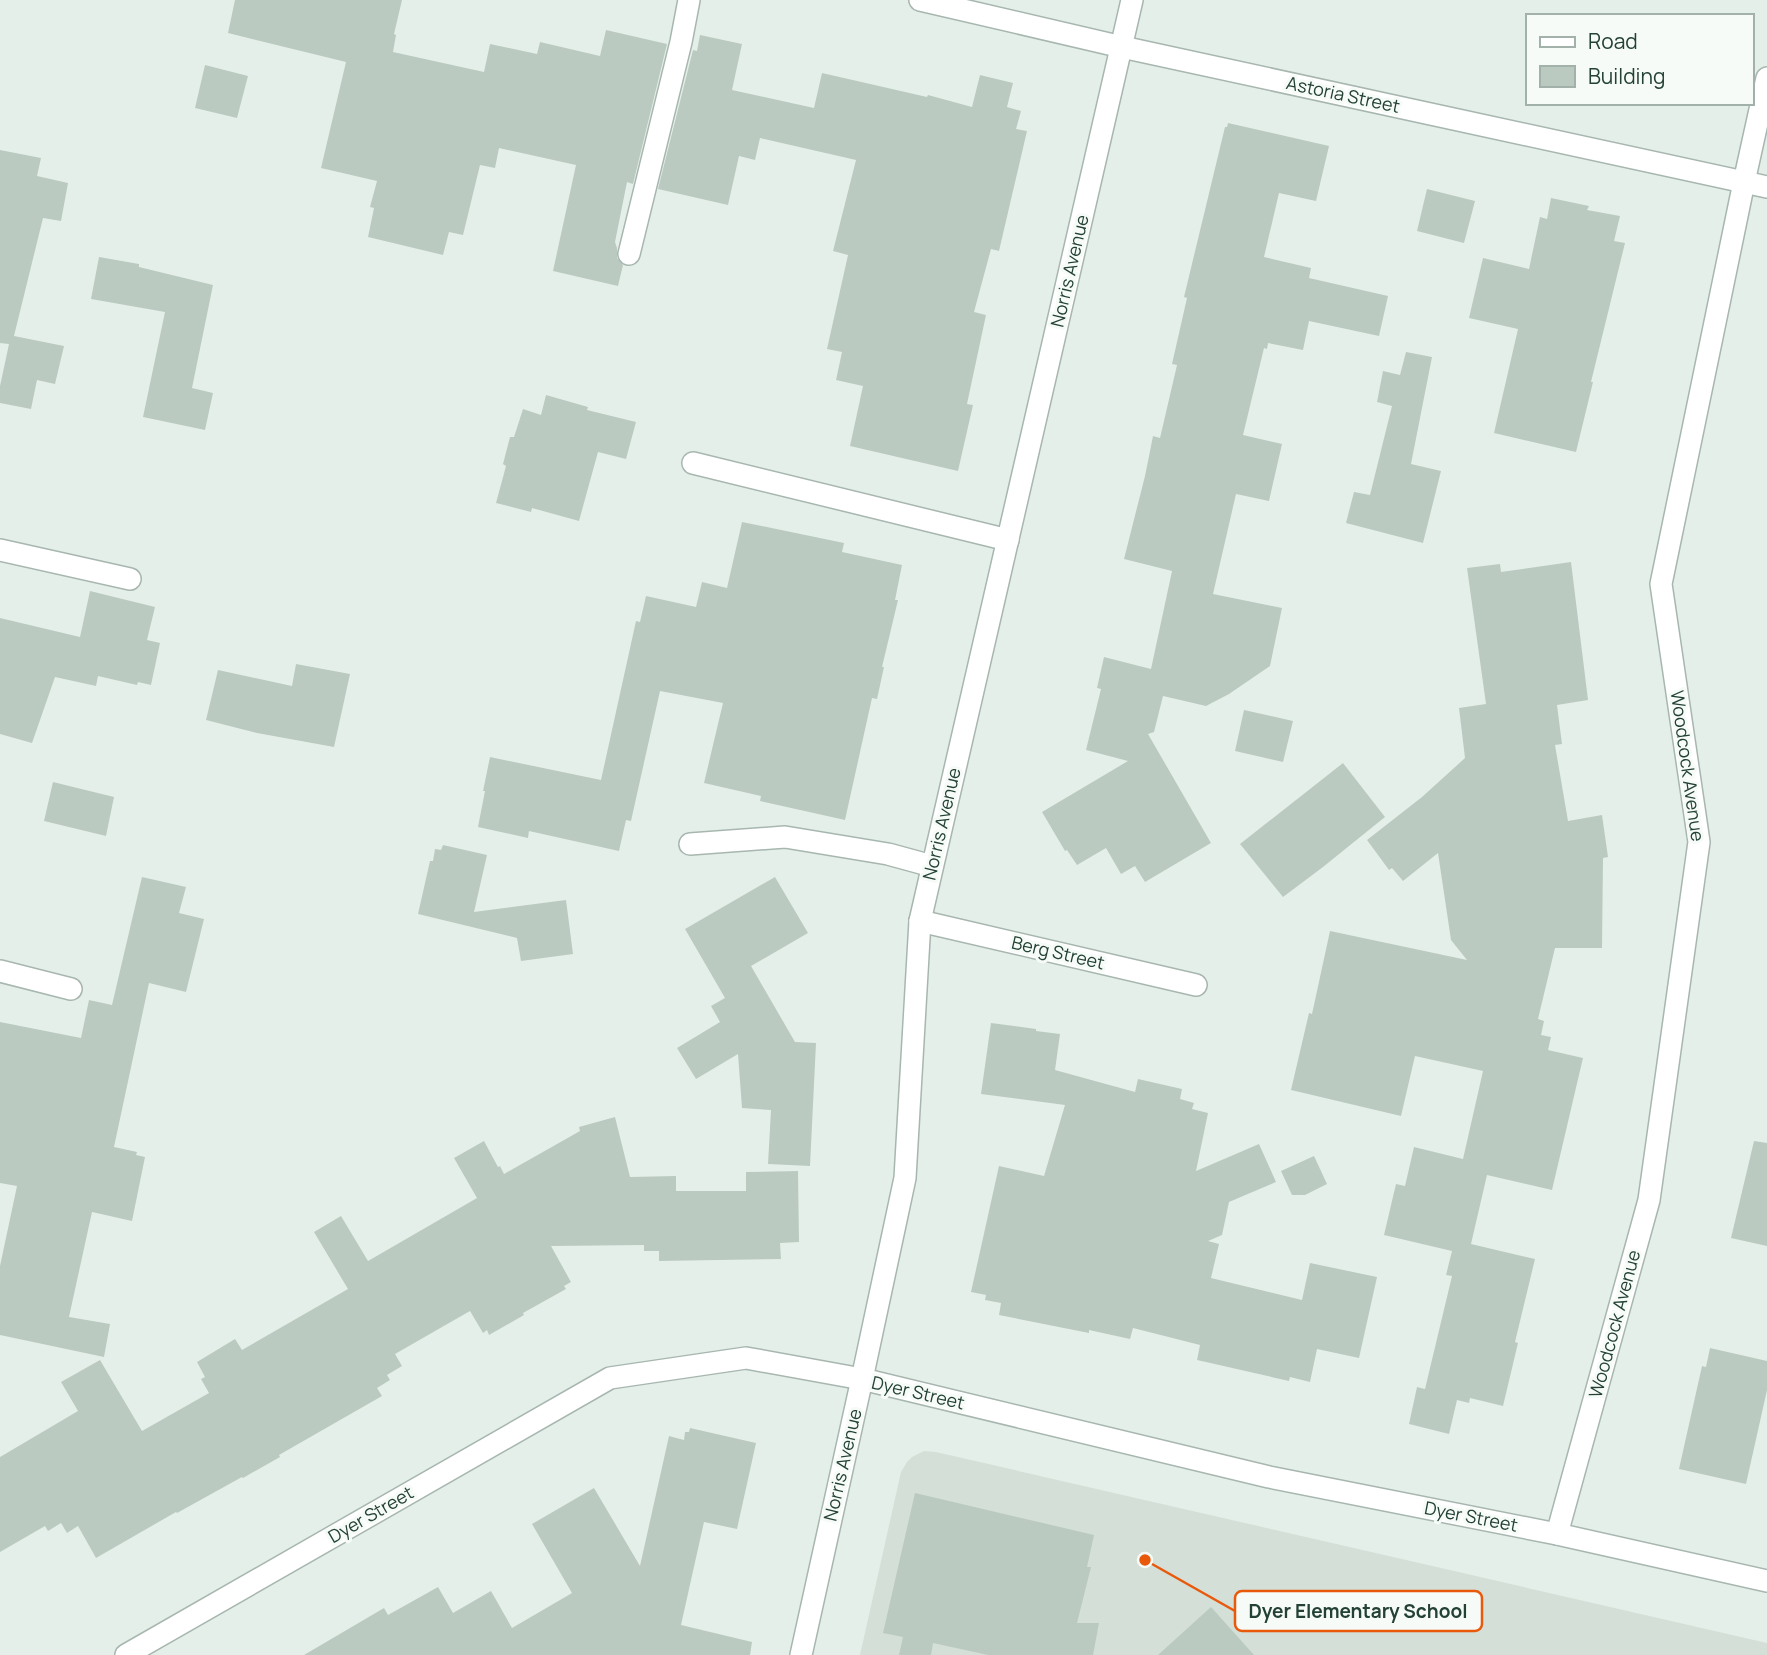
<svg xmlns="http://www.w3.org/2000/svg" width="1767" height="1655" viewBox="0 0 1767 1655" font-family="Manrope,sans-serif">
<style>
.built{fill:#d3dfd7}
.building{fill:#bacac1}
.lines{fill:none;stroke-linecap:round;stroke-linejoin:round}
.lane-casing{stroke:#a7b7af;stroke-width:24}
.street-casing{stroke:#a7b7af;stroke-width:24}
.lane{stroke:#fff;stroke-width:21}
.street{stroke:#fff;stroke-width:21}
.labels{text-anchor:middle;stroke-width:6;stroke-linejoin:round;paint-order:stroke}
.street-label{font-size:18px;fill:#234134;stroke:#f6fbf8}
.leader{fill:none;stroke:#e8590c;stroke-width:2.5}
.callout-dot{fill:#e8590c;stroke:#f6fbf8;stroke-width:2.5}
.callout{fill:#f6fbf8;stroke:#e8590c;stroke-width:2.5}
.callout-label{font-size:19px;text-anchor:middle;font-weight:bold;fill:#234134}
</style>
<rect width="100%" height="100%" fill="#e5efe9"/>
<path class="built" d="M924 1451 936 1452 1767 1643V1655H860L901 1472 907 1462 912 1457Z"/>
<g class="building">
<path d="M235 0H402L394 34 396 35 393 52 484 72 490 44 537 54 540 42 600 56 606 30 667 44 633 184 627 182 615 242 617 248V258L623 265 618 286 553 271 576 165 499 148 495 168 480 165 463 235 449 232 443 255 368 237 374 208 370 207 377 181 321 168 346 62 228 33Z"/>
<path d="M700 35 742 44 732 90 814 108 822 73 927 97 928 95 972 107 980 75 1013 83 1007 107 1021 111 1016 129 1027 131 999 251 991 249 974 312 986 315 967 404 973 405 958 471 850 446 863 386 836 380 842 352 827 349 848 255 833 251 856 160 760 138 755 160 739 156 728 205 658 189 693 50 697 51Z"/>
<path d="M205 65 248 76 237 118 195 108Z"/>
<path d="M1228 123 1329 146 1316 201 1279 193 1264 257 1311 268 1309 278 1388 296 1379 336 1309 321 1303 350 1268 343 1267 349 1264 348 1243 435 1282 444 1269 501 1236 494 1213 594 1282 608 1270 666 1229 694 1206 706 1163 696 1154 732 1148 734 1211 843 1145 882 1135 866 1121 874 1106 848 1077 865 1067 850 1065 851 1042 812 1128 761 1086 750 1101 689 1097 688 1104 657 1151 669 1172 571 1124 559 1145 476 1153 436 1160 438 1177 365 1172 364 1187 298 1184 297 1225 127H1227Z"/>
<path d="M0 150 41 158 37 176 68 183 61 221 43 218 14 336 64 346 55 384 37 380 31 409 0 403V386L9 344 0 343Z"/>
<path d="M1427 189 1475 201 1464 243 1417 231Z"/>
<path d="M1551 198 1589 206 1587 210 1620 216 1614 241 1625 243 1591 382H1593L1576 452 1494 433 1518 329 1469 318 1483 258 1529 269 1540 217 1547 219Z"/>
<path d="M99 257 139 264V267L213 285 192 388 213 393 205 430 143 417 165 312 91 299Z"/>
<path d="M1406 352 1432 357 1411 464 1441 471 1423 543 1346 523 1354 492 1370 495 1392 406 1377 402 1383 371 1400 375Z"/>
<path d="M546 395 588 407 587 410 636 422 626 459 598 452 579 521 532 508 531 512 496 503 506 466 503 464 510 437H514L523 409 541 415Z"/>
<path d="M742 522 844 543 842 552 902 565 895 600H898L882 667H884L877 699 872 698 845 820 760 801 761 796 704 783 723 703 660 691 631 821 626 820 619 851 529 831 528 838 478 827 485 791H483L490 757 601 780 636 621 640 622 646 596 696 607 702 582 727 588Z"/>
<path d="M1571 562 1588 700 1557 705 1562 744 1555 745 1568 821 1602 815 1608 857 1603 858 1602 948H1555L1538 1019 1544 1021 1541 1035 1551 1037 1548 1050 1583 1058 1552 1190 1487 1175 1471 1244 1535 1259 1515 1342 1518 1343 1503 1406 1470 1398 1469 1403 1457 1400 1449 1434 1409 1424 1417 1387 1425 1389 1452 1276 1446 1275 1452 1251 1384 1235 1396 1184 1405 1186 1414 1147 1463 1159 1483 1071 1415 1056 1401 1116 1291 1090 1309 1013 1312 1014 1330 931 1467 960 1451 940 1438 853 1403 881 1392 868 1389 870 1367 840 1422 797 1465 758 1459 708 1486 704 1467 568 1500 564 1501 572Z"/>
<path d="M90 591 155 607 147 640 160 643 151 685 138 682 137 685 98 676 96 686 55 677 32 743 0 734V618L80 637Z"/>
<path d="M296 664 350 674 334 747 257 733 206 720 218 670 292 686Z"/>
<path d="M1244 710 1293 721 1283 762 1235 751Z"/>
<path d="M1343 763 1385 817 1323 867 1283 897 1240 844Z"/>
<path d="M53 782 114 797 106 836 44 821Z"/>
<path d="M443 845 487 855 474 912 566 900 573 954 521 961 517 938 418 914 430 861H433L435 849 441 850Z"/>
<path d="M142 877 186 887 179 913 204 919 186 992 149 983 114 1147 137 1152 136 1155 145 1157 132 1221 92 1212 69 1317 110 1324 104 1357 0 1335V1266L17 1186 0 1183V1022L81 1038 89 1000 112 1005Z"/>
<path d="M775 877 808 933 751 966 795 1042 816 1043 810 1166 768 1164 771 1110 742 1108 738 1054 696 1079 677 1048 720 1022 711 1006 725 998 685 929Z"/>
<path d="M991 1023 1036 1029V1031L1060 1034 1055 1070 1135 1092 1138 1079 1182 1089 1180 1099 1194 1103 1192 1109 1208 1113 1196 1171 1259 1144 1276 1182 1229 1202 1222 1235 1208 1241 1219 1244 1211 1278 1302 1300 1310 1263 1377 1277 1359 1358 1317 1349 1310 1382 1290 1377 1289 1381 1197 1360 1200 1345 1133 1328 1130 1339 1089 1330V1333L999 1315 1001 1303 985 1300 986 1295 971 1292 999 1166 1044 1176 1065 1105 981 1094Z"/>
<path d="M615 1117 630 1177 676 1176V1191H746V1172L798 1171 799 1242 780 1243 781 1259 659 1261V1251H644V1245L551 1246 571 1282 564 1286 566 1289 523 1313 524 1315 489 1335 487 1330 483 1333 470 1311 395 1354 402 1366 387 1375 390 1380 377 1388 382 1396 279 1455 280 1457 243 1478 242 1477 177 1513 176 1512 96 1558 78 1526 67 1533 61 1523 48 1531 45 1526 0 1552V1457L78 1411 61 1382 100 1360 142 1431 209 1393 201 1379 205 1377 197 1362 235 1339 242 1350 348 1289 314 1232 341 1216 368 1261 477 1198 454 1158 484 1141 498 1167 500 1166 504 1174 580 1131 579 1127Z"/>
<path d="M1754 1141 1767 1143V1246L1731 1238Z"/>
<path d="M1314 1156 1327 1184 1305 1195H1292L1281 1171Z"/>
<path d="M1710 1348 1767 1361V1390L1746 1484 1679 1469 1702 1366 1706 1367Z"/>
<path d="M690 1428 756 1443 737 1529 704 1522 681 1625 752 1642 750 1655H304L384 1608 388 1615 438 1587 453 1613 491 1591 512 1628 572 1593 532 1524 594 1488 640 1566 669 1436 684 1440 685 1432H689Z"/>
<path d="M915 1493 1094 1535 1087 1567H1091L1077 1623H1099L1093 1655H988L933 1643 931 1655H899L903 1637 883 1633Z"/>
<path d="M1211 1607 1254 1655H1158Z"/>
</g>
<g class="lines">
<defs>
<g id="lane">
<path d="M629 254 681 42 689 0"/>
<path d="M693 463 1008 540"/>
<path d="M0 550 130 579"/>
<path d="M690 844 785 837 888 854 932 866"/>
<path d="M0 971 71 989"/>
</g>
<g id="street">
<path d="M920 0 1122 47 1767 187"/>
<path d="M920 921 1196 985"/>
<path d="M1557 1534 1649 1200 1699 842 1661 584 1744 182 1767 78"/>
<path d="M126 1655 610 1378 746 1358 862 1379 1269 1477 1557 1534 1767 1581"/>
<path d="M801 1655 862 1379 905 1178 920 921 1132 0"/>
</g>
</defs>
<use href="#lane" class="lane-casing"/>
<use href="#street" class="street-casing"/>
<use href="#lane" class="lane"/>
<use href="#street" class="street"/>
</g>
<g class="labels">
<g class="street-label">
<text transform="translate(1343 95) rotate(12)" y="6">Astoria Street</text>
<text transform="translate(1070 271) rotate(-77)" y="6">Norris Avenue</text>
<text transform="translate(1687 766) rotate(82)" y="6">Woodcock Avenue</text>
<text transform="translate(942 824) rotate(-77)" y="6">Norris Avenue</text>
<text transform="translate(1058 953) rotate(13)" y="6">Berg Street</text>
<text transform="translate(1615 1324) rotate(-75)" y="6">Woodcock Avenue</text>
<text transform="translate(918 1393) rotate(13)" y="6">Dyer Street</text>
<text transform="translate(843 1465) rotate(-77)" y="6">Norris Avenue</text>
<text transform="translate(371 1515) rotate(-30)" y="6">Dyer Street</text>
<text transform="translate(1471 1517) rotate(11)" y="6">Dyer Street</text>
</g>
</g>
<path class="leader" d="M1145 1560L1235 1611"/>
<circle class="callout-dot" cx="1145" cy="1560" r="7"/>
<rect class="callout" x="1235" y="1591" width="247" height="40" rx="7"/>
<g class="callout-label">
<text x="1358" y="1618">Dyer Elementary School</text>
</g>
<rect x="1526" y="14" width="228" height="91" fill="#f6fbf8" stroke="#a2b1aa" stroke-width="2"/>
<rect x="1540" y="37" width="35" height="10" fill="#ffffff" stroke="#a2b1aa" stroke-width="2"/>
<text x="1588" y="49" font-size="21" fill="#234134">Road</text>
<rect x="1540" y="66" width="35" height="21" fill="#bacac1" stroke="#a2b1aa" stroke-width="2"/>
<text x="1588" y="84" font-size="21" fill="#234134">Building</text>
</svg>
